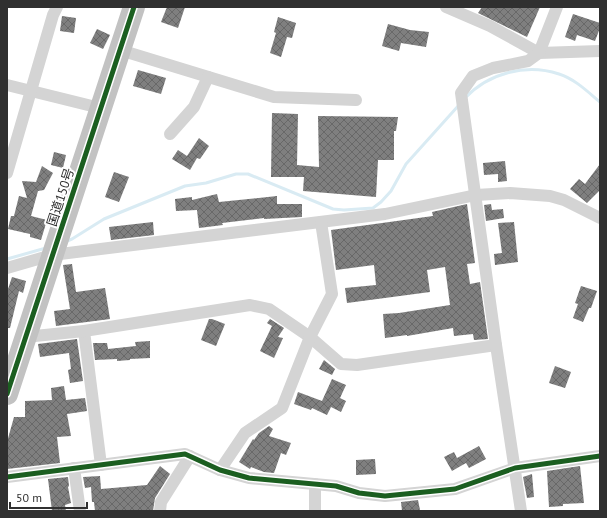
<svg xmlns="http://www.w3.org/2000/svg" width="607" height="518" viewBox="0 0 607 518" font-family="'PT Sans','Noto Sans JP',sans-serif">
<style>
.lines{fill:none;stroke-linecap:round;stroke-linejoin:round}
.stream{stroke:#d9ebf3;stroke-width:3}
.building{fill:url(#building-cross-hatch)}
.street{stroke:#d4d4d4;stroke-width:12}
.highway{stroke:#c2c2c2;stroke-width:22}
.cycleway-casing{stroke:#fff;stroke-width:8}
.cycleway{stroke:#1b5e20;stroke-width:5}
.labels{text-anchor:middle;stroke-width:4;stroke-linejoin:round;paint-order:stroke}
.street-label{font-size:13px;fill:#303030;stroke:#fff}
</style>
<defs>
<pattern id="building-cross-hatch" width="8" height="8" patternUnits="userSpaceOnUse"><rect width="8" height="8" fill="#7f7f7f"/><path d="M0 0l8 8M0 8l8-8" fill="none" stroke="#686868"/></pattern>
</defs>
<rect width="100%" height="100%" fill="#fff"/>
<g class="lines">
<g class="stream">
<path d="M465 98C489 73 526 63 559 74 575 79 588 92 600 102"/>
<path d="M67 241 72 239 104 219 185 186 206 183 236 174H248L333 209 344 210 373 208 381 202 391 191 406 164 459 105"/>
<path d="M7 259 46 248"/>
</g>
</g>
<g class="building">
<path d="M167 7H185L178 28 161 22Z"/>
<path d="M482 7H540L527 37 478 13Z"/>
<path d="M573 14 600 23V28L595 41 577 35 575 41 565 37Z"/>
<path d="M62 16 76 18 74 33 60 31Z"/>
<path d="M278 17 296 23 292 38 287 37 281 57 270 53 276 33 274 32Z"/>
<path d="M388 24 410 30 429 32 426 47 401 43 399 51 382 46Z"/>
<path d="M97 29 110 35 103 49 90 43Z"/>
<path d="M138 70 166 78 161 94 133 86Z"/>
<path d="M272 113 298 114 297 165 319 167 318 116 398 117 396 131H394V160H378L376 197 303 191 304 177H271Z"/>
<path d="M199 138 209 146 200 159 197 158 190 170 172 159 178 150 187 156Z"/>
<path d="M54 152 66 155 63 168 51 165Z"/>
<path d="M505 161 507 181 498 182V174L484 175 483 163Z"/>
<path d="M600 164V190L587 203 570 189 579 179 585 184Z"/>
<path d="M42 166 53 173 44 190 38 191 31 216 47 220 41 240 30 237V234L8 229 11 216H14L19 196 27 198 22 181 36 182Z"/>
<path d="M114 172 129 177 119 202 105 197Z"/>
<path d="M217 194 219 202 277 196V204H302V217L264 219V218L222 223 223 225 199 228 197 210 176 211 175 199 192 197V200Z"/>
<path d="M467 204 475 263 467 264 470 284 480 282 488 339 474 340 473 334 454 336 453 328 407 336V335L385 338 383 314 399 313 450 305 445 267 427 270 430 292 347 303 345 288 376 285 374 265 336 270 331 230 433 216 432 212Z"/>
<path d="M491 204 492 210 503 209 504 218 486 221 484 205Z"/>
<path d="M153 222 154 235 111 240 109 227Z"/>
<path d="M514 222 518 262 495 265 494 254 502 253 498 223Z"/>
<path d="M72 264 76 292 105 288 110 319 56 326 54 311 70 309 63 265Z"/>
<path d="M12 277 26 281 23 293 19 291 10 328H7V292Z"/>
<path d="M581 286 597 291 591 308H589L583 322 573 318 578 304 575 303Z"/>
<path d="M209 319H212L225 324 216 346 201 340Z"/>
<path d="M270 319 284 328 278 337 283 338 274 358 260 351 272 326 267 323Z"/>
<path d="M77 339 83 381 70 383 68 370 71 369 69 353 40 357 38 344Z"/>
<path d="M150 341V358L130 359V360L117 361V359L95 360 93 343H107L108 349 136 346 135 342Z"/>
<path d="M324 360 335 369 332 375 319 369Z"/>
<path d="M555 366 571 372 565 388 549 383Z"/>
<path d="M332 379 346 385 340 398 346 401 341 412 331 407 327 415 312 408 311 410 294 404 298 392 322 401Z"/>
<path d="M64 386 66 400 85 398 87 411 67 414 71 436 57 437 60 463 7 469V442L14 417H25V401L52 400 51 388Z"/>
<path d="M269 426 273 429 269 436 291 443 286 455 281 453 274 473 264 472 251 467 250 469 239 462 253 439 254 440 259 433Z"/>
<path d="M479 446 486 459 469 468 466 463 452 471 444 457 454 452 457 458Z"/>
<path d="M375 459 376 474 356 475V460Z"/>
<path d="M160 466 170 474 155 498 153 511H95L94 502H92L91 487 85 488 83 477 100 476 101 489 147 485Z"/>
<path d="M580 466 584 503 563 504V506L549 507 547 471Z"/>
<path d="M532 474 534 497 527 498 523 477Z"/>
<path d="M68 477 69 486 68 487 71 503 65 505 66 511H52L48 479Z"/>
<path d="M418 500 420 510 402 511 401 502Z"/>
</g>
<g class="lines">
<g class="street">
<path d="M446 7 490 26 539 53 600 51"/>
<path d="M120 50 274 97 356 100"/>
<path d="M7 85 100 108"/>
<path d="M170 134 194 107 208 77"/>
<path d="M7 173 53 15 57 7"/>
<path d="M7 268 52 255 385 214 476 195 510 193 550 196 564 200 600 218"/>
<path d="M84 331 101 465"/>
<path d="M25 337 84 331 250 305 269 309 310 337 341 364 357 365 496 345"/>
<path d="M74 468 80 511"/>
<path d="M220 470 245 433 282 408 310 337 332 294 321 222"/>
<path d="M7 477 185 454 220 470 249 478 336 486 359 493 385 496 455 489 515 468 600 456"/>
<path d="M315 484V511"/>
<path d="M160 511 161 502 190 456"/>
<path d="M521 511 496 345 461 93 473 76 493 68 528 61 539 53 557 7"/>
</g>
<path class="highway" d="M7 394 134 7"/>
<defs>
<g id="cycleway">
<path d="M7 394 134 7"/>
<path d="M7 477 185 454 220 470 249 478 336 486 359 493 385 496 455 489 515 468 600 456"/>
</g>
</defs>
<use href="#cycleway" class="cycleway-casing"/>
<use href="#cycleway" class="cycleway"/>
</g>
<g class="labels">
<g class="street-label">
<text transform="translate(60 197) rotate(-72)" y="5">国道150号</text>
</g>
</g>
<rect width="607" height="518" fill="none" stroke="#303030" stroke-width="16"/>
<path d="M10 502v6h77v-6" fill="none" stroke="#303030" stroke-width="2"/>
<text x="16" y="502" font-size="12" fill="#303030" stroke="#ffffff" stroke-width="3" paint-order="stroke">50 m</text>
</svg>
